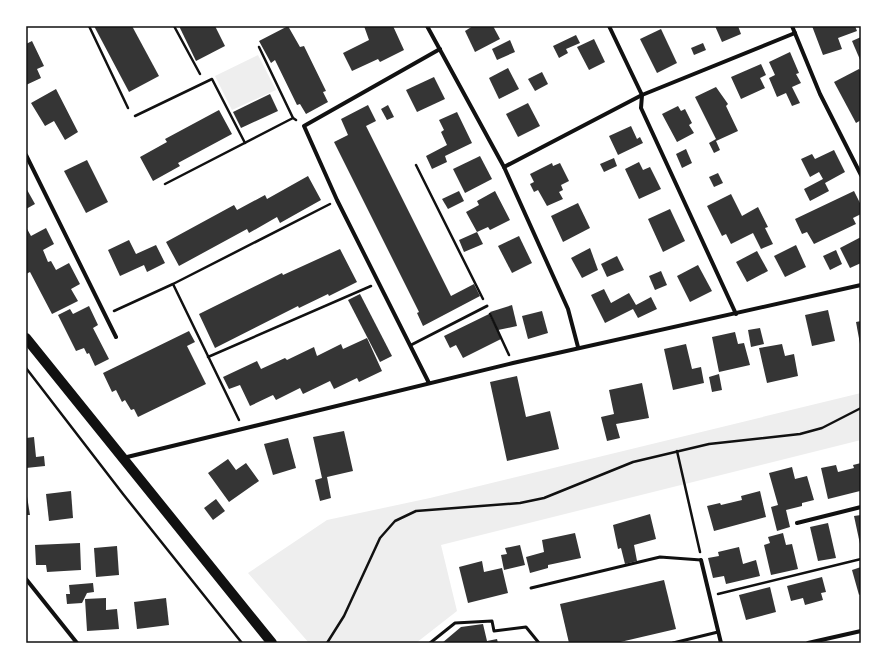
<svg xmlns="http://www.w3.org/2000/svg" width="887" height="669" viewBox="0 0 887 669" font-family="Roboto,sans-serif">
<style>
.green{fill:#eee}
.building{fill:#353535}
.lines{fill:none;stroke-linecap:round;stroke-linejoin:round}
.path{stroke:#111;stroke-width:2.5}
.service{stroke:#111;stroke-width:3}
.minor{stroke:#111;stroke-width:4}
.primary{stroke:#111;stroke-width:10}
.neatline{fill:none;stroke:#111;stroke-width:1.5}
</style>
<rect width="100%" height="100%" fill="#fff"/>
<g class="green">
<path d="M258 55 276 90 232 110 215 76Z"/>
<path d="M861 393V440L441 545 457 611 416 643H309L248 573 327 520 430 498Z"/>
</g>
<g class="building">
<path d="M94 26H132L159 76 129 92Z"/>
<path d="M179 26H215L225 46 196 61Z"/>
<path d="M288 26 300 47 304 46 326 91 323 92 328 102 306 114 300 104 297 105 275 60 271 63 259 41Z"/>
<path d="M364 26H393L404 50 380 62 378 59 352 71 343 53 369 40Z"/>
<path d="M473 26H493L500 39 475 52 465 31Z"/>
<path d="M715 26H738L741 34 722 42Z"/>
<path d="M812 26H855L857 31 838 38 842 49 823 55Z"/>
<path d="M661 29 677 63 657 73 640 39Z"/>
<path d="M576 35 580 43 566 49 568 53 559 58 553 46Z"/>
<path d="M861 37V62L852 41Z"/>
<path d="M594 39 605 62 589 70 577 47Z"/>
<path d="M510 40 515 52 497 60 492 49Z"/>
<path d="M32 41 44 66 37 69 41 78 26 85V44Z"/>
<path d="M703 43 706 50 694 55 691 48Z"/>
<path d="M790 52 799 73 796 74 801 83 792 87 800 103 792 106 786 93 777 97 769 78 775 75 769 62Z"/>
<path d="M761 64 766 75 760 78 765 88 741 99 731 77Z"/>
<path d="M508 68 519 89 499 99 489 78Z"/>
<path d="M859 69 861 72V120L856 123 834 82Z"/>
<path d="M542 72 548 84 535 91 528 79Z"/>
<path d="M434 77 445 99 417 112 406 90Z"/>
<path d="M716 87 728 104 726 106 738 131 716 141 720 150 714 153 709 143 716 139 695 97Z"/>
<path d="M56 89 78 132 65 140 54 121 45 126 31 103Z"/>
<path d="M270 94 278 111 241 128 233 112Z"/>
<path d="M528 103 540 126 518 137 506 114Z"/>
<path d="M368 105 376 121 366 126 451 296 474 284 480 296 423 326 417 313 419 312 334 142 348 135 341 119Z"/>
<path d="M388 105 394 117 387 120 381 109Z"/>
<path d="M678 106 681 111 685 109 692 123 689 125 694 133 677 142 662 114Z"/>
<path d="M219 110 232 134 178 163 180 166 153 181 140 157 167 142 165 139Z"/>
<path d="M457 112 472 143 445 156 447 162 432 169 426 156 447 145 441 132 444 130 439 120Z"/>
<path d="M631 126 637 139 640 137 643 143 618 155 609 136Z"/>
<path d="M686 149 692 163 682 168 676 154Z"/>
<path d="M834 150 845 172 825 183 829 191 810 201 804 189 823 179 819 172 810 177 801 159 812 154 815 159Z"/>
<path d="M480 156 492 179 465 193 453 169Z"/>
<path d="M614 158 617 166 604 172 600 164Z"/>
<path d="M87 160 108 202 86 213 64 171Z"/>
<path d="M639 162 643 170 650 167 661 189 639 199 625 169Z"/>
<path d="M552 163 553 166 560 163 569 181 561 185 563 190 559 192 563 199 547 206 538 190 534 192 530 184 534 182 530 174Z"/>
<path d="M718 173 723 183 714 187 709 177Z"/>
<path d="M308 176 321 200 280 223 277 217 249 233 247 229 179 266 166 242 234 205 237 210 265 195 267 199Z"/>
<path d="M26 188 35 204 26 209Z"/>
<path d="M459 191 464 201 448 209 442 199Z"/>
<path d="M495 191 510 220 490 230 488 227 477 232 466 212 479 205 477 201Z"/>
<path d="M854 191 861 205V214L853 218 856 224 814 244 807 232 802 234 795 219Z"/>
<path d="M731 194 742 216 758 207 768 227 765 228 773 244 761 249 753 233 731 244 726 234 722 236 707 206Z"/>
<path d="M578 203 590 228 563 242 551 216Z"/>
<path d="M670 209 685 241 663 252 648 219Z"/>
<path d="M26 227 31 236 46 228 54 244 43 250 48 262 51 261 56 270 69 263 80 284 71 289 78 301 52 314 30 272 26 274Z"/>
<path d="M477 232 483 244 464 252 459 240Z"/>
<path d="M519 236 532 263 512 273 498 246Z"/>
<path d="M861 237V263L850 268 840 248Z"/>
<path d="M129 240 136 254 156 245 165 263 147 272 144 265 120 276 108 250Z"/>
<path d="M796 245 806 267 785 277 774 256Z"/>
<path d="M590 248 598 270 582 278 571 258Z"/>
<path d="M340 249 357 282 329 296 328 294 299 308 298 306 215 348 199 314 282 273 283 275Z"/>
<path d="M836 250 842 264 830 270 823 256Z"/>
<path d="M757 251 768 271 747 282 736 262Z"/>
<path d="M617 256 624 270 607 277 601 264Z"/>
<path d="M698 265 712 291 690 302 677 276Z"/>
<path d="M661 271 667 285 655 290 649 276Z"/>
<path d="M604 289 611 303 629 293 636 305 651 297 657 309 638 318 633 309 605 323 591 295Z"/>
<path d="M360 294 392 356 380 362 348 300Z"/>
<path d="M512 305 517 326 498 330 490 312Z"/>
<path d="M89 306 98 325 93 328 109 359 95 366 89 353 87 354 84 348 76 351 58 315 70 309 73 314Z"/>
<path d="M828 310 835 341 812 346 805 315Z"/>
<path d="M542 311 548 333 528 339 522 316Z"/>
<path d="M489 314 501 339 463 358 456 345 450 348 444 336Z"/>
<path d="M861 321V343L860 344 856 322Z"/>
<path d="M760 328 764 344 751 347 748 330Z"/>
<path d="M189 331 195 342 187 346 206 384 138 417 134 409 131 410 125 400 122 402 116 390 112 392 103 373Z"/>
<path d="M735 332 738 344 744 343 750 365 719 372 712 337Z"/>
<path d="M367 338 382 371 359 382 357 378 334 389 330 381 303 394 300 388 276 400 273 395 250 406 240 385 229 389 223 377 257 361 261 369 285 358 287 360 314 347 317 356 341 344 343 349Z"/>
<path d="M686 344 692 369 701 367 704 383 673 390 664 349Z"/>
<path d="M782 344 785 356 794 354 798 376 767 383 759 348Z"/>
<path d="M719 374 722 390 712 392 709 377Z"/>
<path d="M517 376 526 417 550 411 559 449 507 461 490 382Z"/>
<path d="M642 383 649 418 616 424 620 438 607 441 601 417 614 414 609 390Z"/>
<path d="M344 431 353 471 327 477 331 498 320 501 315 480 322 478 313 437Z"/>
<path d="M34 437 36 457 44 456 45 466 26 468V438Z"/>
<path d="M288 438 296 468 273 475 264 444Z"/>
<path d="M228 459 236 470 246 463 259 481 229 502 208 473Z"/>
<path d="M861 463 860 491 828 499 821 468 836 465 838 472 854 468 853 465Z"/>
<path d="M792 467 795 479 807 476 814 500 802 503V506L786 510 790 527 777 531 771 507 778 505 769 473Z"/>
<path d="M26 490 30 515H26Z"/>
<path d="M71 491 73 518 49 521 46 494Z"/>
<path d="M760 491 766 517 714 531 707 506 720 503 721 505 742 500 741 496Z"/>
<path d="M216 499 225 511 213 520 204 508Z"/>
<path d="M650 514 656 539 634 545 637 561 625 564 621 548 618 549 613 525Z"/>
<path d="M861 515V544H860L854 516Z"/>
<path d="M828 523 836 558 818 561 810 527Z"/>
<path d="M575 533 581 558 548 565V568L530 573 526 557 544 552 542 540Z"/>
<path d="M783 533 786 545 792 544 798 569 771 575 764 545 770 543 768 537Z"/>
<path d="M80 543 81 570 47 572 46 565H36L35 545Z"/>
<path d="M520 545 525 565 504 570 501 555 507 554 505 548Z"/>
<path d="M117 546 119 575 96 577 94 548Z"/>
<path d="M739 547 743 564 756 560 760 576 726 584 724 576 713 578 708 558 719 556 718 552Z"/>
<path d="M482 561 484 572 502 568 508 593 468 603 459 567Z"/>
<path d="M861 567V594L859 595 852 570Z"/>
<path d="M822 577 826 592 821 593 823 600 805 605 803 598 791 601 787 586Z"/>
<path d="M664 580 676 629 616 643H569L560 604Z"/>
<path d="M93 583 94 592 87 593 82 603 67 604 66 594H70L69 585Z"/>
<path d="M770 587 776 612 746 620 739 595Z"/>
<path d="M106 598V610L117 609 119 629 87 631 85 599Z"/>
<path d="M166 598 169 625 137 629 134 602Z"/>
<path d="M483 624 487 641 497 639 498 643H442L461 627Z"/>
</g>
<g class="lines">
<g class="path">
<path d="M89 26 128 108"/>
<path d="M174 26 200 74"/>
<path d="M259 47 293 118"/>
<path d="M135 116 212 79 245 143"/>
<path d="M416 165 483 299"/>
<path d="M165 184 293 118 296 120"/>
<path d="M173 284 239 420"/>
<path d="M114 311 173 284 330 204"/>
<path d="M490 314 509 355"/>
<path d="M208 357 371 286"/>
<path d="M26 368 123 494 242 643"/>
<path d="M677 451 700 552"/>
<path d="M718 594 861 559"/>
<path d="M327 643 344 616 380 538 395 521 416 511 520 503 544 498 633 462 709 444 800 434 822 428 861 408"/>
</g>
<g class="service">
<path d="M411 345 487 306"/>
<path d="M531 588 660 557 701 560"/>
<path d="M430 643 455 623 492 621 494 631 526 627 539 643"/>
<path d="M673 643 718 632"/>
</g>
<g class="minor">
<path d="M427 26 504 167 568 309 578 347"/>
<path d="M609 26 642 95 641 108 736 314"/>
<path d="M792 26 820 94 861 175"/>
<path d="M26 155 116 337"/>
<path d="M504 167 642 95 795 33"/>
<path d="M429 383 337 200 304 126 440 49"/>
<path d="M123 458 513 363 861 285"/>
<path d="M797 523 861 507"/>
<path d="M701 560 721 643"/>
<path d="M26 579 77 643"/>
<path d="M808 643 861 631"/>
</g>
<path class="primary" d="M26 338 272 643"/>
</g>
<rect width="887" height="669" fill="none" stroke="#ffffff" stroke-width="54"/>
<rect x="27" y="27" width="833" height="615" class="neatline"/>
</svg>
